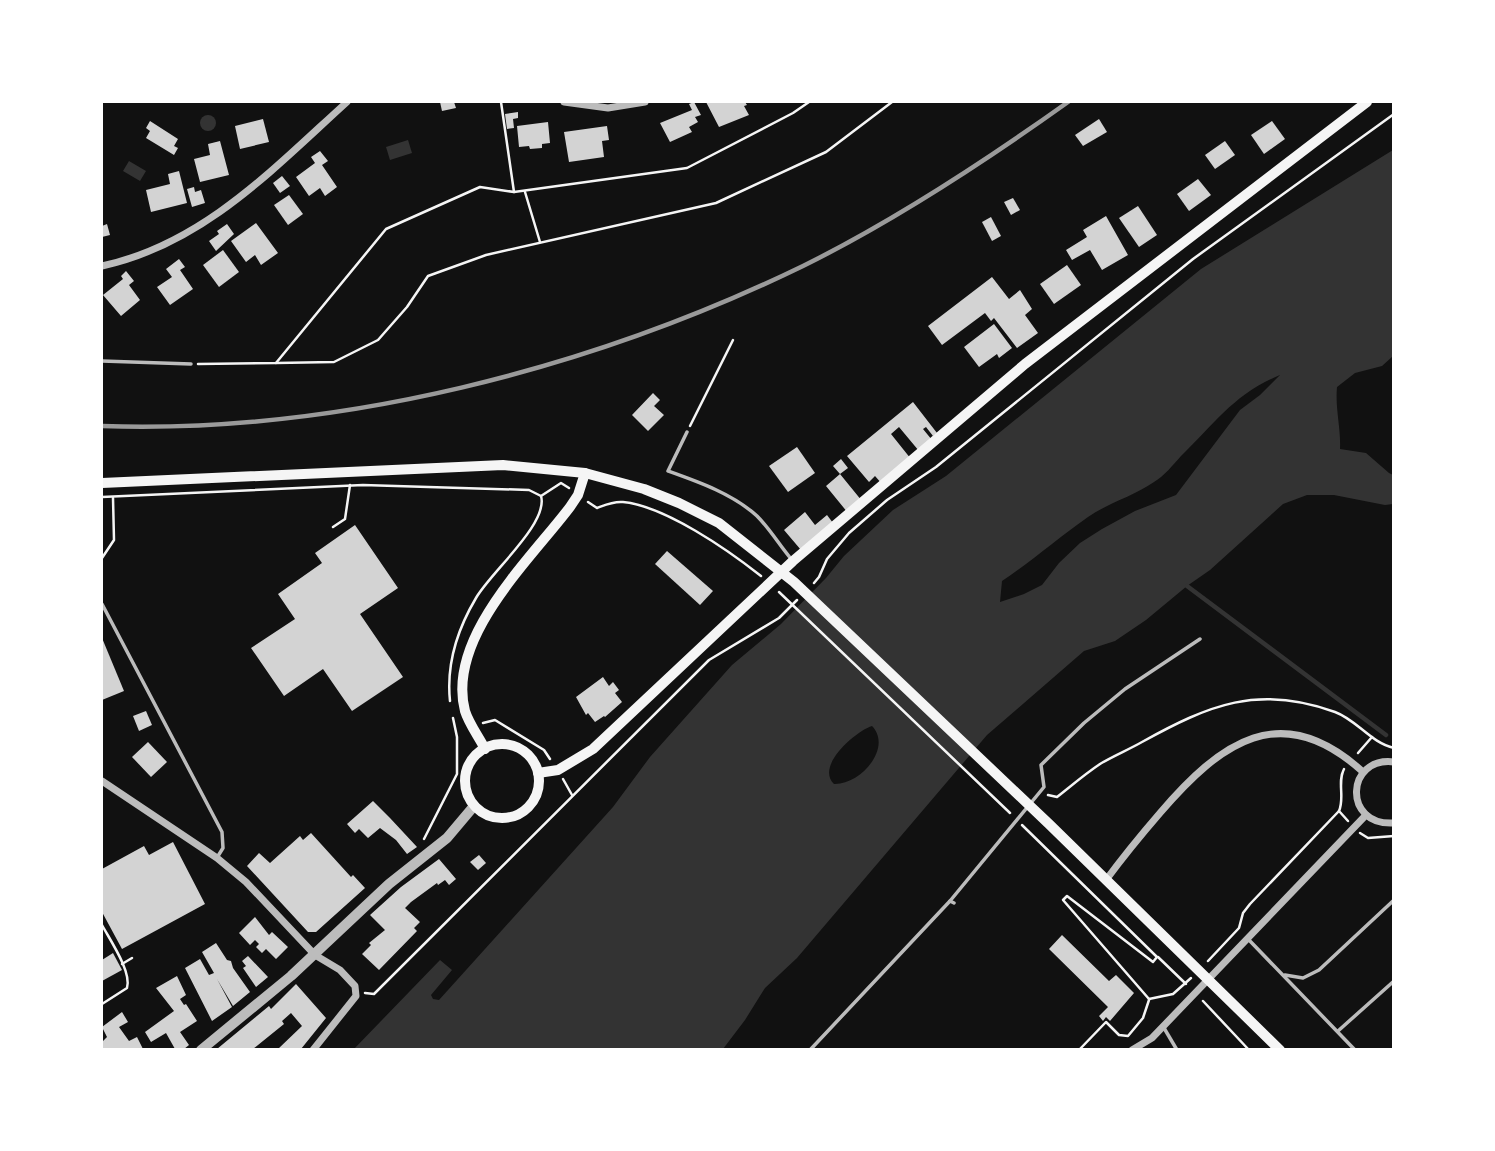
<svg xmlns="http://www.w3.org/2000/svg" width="1495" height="1151" viewBox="0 0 1495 1151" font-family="'Noto Sans',sans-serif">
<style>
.water{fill:#333;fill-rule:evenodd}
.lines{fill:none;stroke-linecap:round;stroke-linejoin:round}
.stream{stroke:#333;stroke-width:4.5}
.building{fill:#d3d3d3}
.path{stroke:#f5f5f5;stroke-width:2.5}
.service{stroke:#bcbcbc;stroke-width:3.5}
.minor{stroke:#bcbcbc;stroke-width:7}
.tertiary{stroke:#bcbcbc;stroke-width:10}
.secondary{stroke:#f5f5f5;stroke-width:10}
.rail{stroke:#9a9a9a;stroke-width:4.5}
</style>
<rect width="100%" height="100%" fill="#111"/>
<g class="water">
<circle cx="208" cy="123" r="8"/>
<path d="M408 140 412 153 390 160 386 147Z"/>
<path d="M1393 150V356L1382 366 1355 373 1337 387C1335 409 1341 428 1340 449L1366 453 1389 473 1393 475V504L1385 505 1334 495H1307L1283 504 1210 570 1187 586 1146 620 1115 641 1084 651 987 735 797 958 765 988 745 1020 723 1049 353 1050 440 960 452 970 431 995 433 999 439 1000 613 807 650 757 732 665 781 624 826 578 844 556 893 510 946 476 1201 269ZM1280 375 1260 395 1240 410 1176 495 1135 511 1102 529 1080 543 1059 563 1042 585 1024 594 1000 602 1002 581C1032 561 1058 538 1088 517 1108 503 1134 496 1154 482 1164 476 1173 465 1181 456 1215 423 1235 393 1280 375ZM872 726C893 748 860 785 834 784 815 766 856 731 872 726Z"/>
<path d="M129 161 146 171 140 181 123 171Z"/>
</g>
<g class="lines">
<path class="stream" d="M1187 586 1386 735"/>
</g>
<g class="building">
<path d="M440 102H454L456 108 442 111Z"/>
<path d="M694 102 701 115 695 117 698 122 689 127 692 132 670 142 660 123 692 110 689 104Z"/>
<path d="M706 102H745L747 105 744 106 749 115 719 127Z"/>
<path d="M518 112V118L513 119 514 128 507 129 505 114Z"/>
<path d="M263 119 269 142 240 149 235 126Z"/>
<path d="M1099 119 1107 132 1083 146 1075 135Z"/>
<path d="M150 121 178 139 174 146 178 148 174 155 146 138 150 131 146 128Z"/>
<path d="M1272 121 1285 139 1264 154 1251 135Z"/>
<path d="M548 122 550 143 542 144V148L530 149 529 146 519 147 517 126Z"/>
<path d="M607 126 609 140 602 141 604 157 569 162 564 132Z"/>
<path d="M220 141 229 175 200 182 194 159 210 155 208 144Z"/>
<path d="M1225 141 1235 155 1215 169 1205 155Z"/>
<path d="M320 151 328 161 322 165 337 187 325 196 320 188 309 196 296 177 315 163 311 157Z"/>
<path d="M179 171 187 203 151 212 146 190 170 184 168 174Z"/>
<path d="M282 176 290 186 280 193 273 183Z"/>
<path d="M1198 179 1211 195 1189 211 1177 194Z"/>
<path d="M194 187 195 192 201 190 205 203 192 207 187 189Z"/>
<path d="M289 195 303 214 288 225 274 205Z"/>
<path d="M1013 198 1020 210 1011 215 1004 202Z"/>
<path d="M1138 206 1157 235 1139 247 1119 218Z"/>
<path d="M1106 216 1128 255 1102 270 1090 250 1072 260 1066 250 1087 237 1083 230Z"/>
<path d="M991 217 1001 236 992 241 982 222Z"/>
<path d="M256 223 278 253 261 265 255 255 246 262 231 241Z"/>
<path d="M107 224 110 235 102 237V226Z"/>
<path d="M227 224 234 234 216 251 209 241 219 234 217 231Z"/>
<path d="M223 250 239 272 219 287 203 265Z"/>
<path d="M179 259 185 267 180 270 193 289 170 305 157 287 172 277 166 269Z"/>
<path d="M1067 265 1081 285 1054 304 1040 284Z"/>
<path d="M126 271 134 281 129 285 140 300 121 316 103 295 123 279 121 276Z"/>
<path d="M992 277 1009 299 1020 290 1032 309 1025 315 1038 333 1017 348 994 318 991 321 985 313 942 345 928 326Z"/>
<path d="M994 324 1012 348 999 358 997 354 979 367 964 347Z"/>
<path d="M653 393 660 400 654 406 664 415 648 431 632 415Z"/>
<path d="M913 402 937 433 933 436 926 427 923 429 932 440 919 451 899 427 891 434 911 459 882 484 875 476 869 482 847 456Z"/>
<path d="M797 447 815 473 788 492 769 466Z"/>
<path d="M841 459 848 468 840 474 862 501 848 513 826 486 840 474 833 466Z"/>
<path d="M805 512 815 525 827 515 833 523 801 550 784 530Z"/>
<path d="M355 525 398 588 360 614 403 677 352 711 323 669 284 696 251 648 295 619 278 594 322 563 315 553Z"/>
<path d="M667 551 713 591 700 605 655 564Z"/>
<path d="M102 638 124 691 102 700Z"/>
<path d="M603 677 609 686 613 682 619 690 615 693 622 702 605 717 604 716 595 722 588 713 586 715 576 697Z"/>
<path d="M146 711 152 725 139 731 133 716Z"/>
<path d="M148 742 167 762 151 777 132 757Z"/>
<path d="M373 801 390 818 417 847 407 854 396 840 380 828 368 838 359 829 355 833 347 824Z"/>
<path d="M311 833 351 877 353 875 365 888 316 932H308L247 866 259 853 270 863 300 836 303 840Z"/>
<path d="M173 842 205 904 122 949 102 912V869L144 846 149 855Z"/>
<path d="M479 855 486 863 478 870 470 862Z"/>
<path d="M439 859 456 879 449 885 445 880 438 885 437 883 411 902 405 908 420 922 414 928 417 931 379 970 362 954 371 945 369 943 385 930 370 915 401 887Z"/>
<path d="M255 917 269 935 272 932 288 947 276 959 266 949 262 953 256 947 259 944 255 940 250 945 239 933Z"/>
<path d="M1062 935 1109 981 1116 975 1134 993 1110 1021 1106 1017 1103 1021 1099 1016 1108 1007 1049 949Z"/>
<path d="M216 943 227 960 231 961 233 968 250 992 233 1006 217 979 232 1007 212 1021 185 968 200 959 209 975 214 973 202 952Z"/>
<path d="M113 953 122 970 102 981V960Z"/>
<path d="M248 956 268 977 256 987 243 968 246 966 242 961Z"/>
<path d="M177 976 186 995 180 999 184 1005 186 1004 197 1021 180 1032 189 1045 184 1049H175L166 1033 151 1042 145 1032 174 1011 156 988Z"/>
<path d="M296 984 326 1018 301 1049H278L302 1026 291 1013 282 1021 284 1024 253 1049H217L269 1006 271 1009Z"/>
<path d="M122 1012 128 1022 119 1027 129 1041 137 1037 143 1049H102V1042L107 1037 102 1027Z"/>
</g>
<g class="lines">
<g class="path">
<path d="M514 192 687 168 793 113 809 102"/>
<path d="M525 192 540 242"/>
<path d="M276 363 334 362 378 340 407 307 428 276 486 255 716 203 826 152 892 102"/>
<path d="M198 364 276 363 386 229 480 187 514 192 501 102"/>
<path d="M690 426 733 340"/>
<path d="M102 497 363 485 529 490 541 496"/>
<path d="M588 502 597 508C605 505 613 501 623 502 665 506 728 550 761 576"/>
<path d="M333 527 345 519 350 485"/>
<path d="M102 558 114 540 113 498"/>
<path d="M814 583 819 577 827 559 849 533 887 500 936 467 1193 259 1394 114"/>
<path d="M779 592 1010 813"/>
<path d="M450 701C446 663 457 630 476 598 491 572 549 523 541 496L561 483 569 488"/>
<path d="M483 723 495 720 544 750 550 759"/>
<path d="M1358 753 1372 737"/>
<path d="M563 779 572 795"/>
<path d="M1048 795 1057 797C1071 786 1085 774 1100 764 1113 756 1128 750 1142 742 1209 705 1258 684 1335 712 1357 720 1371 743 1394 748"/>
<path d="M1339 811 1348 821"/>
<path d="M1022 825 1157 957 1153 962 1067 896 1063 900 1149 999"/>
<path d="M1360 833 1368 838 1394 836"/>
<path d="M424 839 457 774V737L453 718"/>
<path d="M102 925C110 940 132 972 127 988L102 1004"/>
<path d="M1158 957 1186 984"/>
<path d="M1208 961 1239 928 1243 913 1250 904 1339 811C1345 798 1337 782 1344 769"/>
<path d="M122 964 132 958"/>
<path d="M365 993 374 994 709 660 779 618 797 600"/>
<path d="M1149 999 1173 994 1191 978"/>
<path d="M1203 1001 1249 1050"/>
<path d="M1079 1050 1106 1022 1119 1035 1128 1036 1143 1018 1149 1000"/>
</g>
<g class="service">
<path d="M102 361 191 364"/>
<path d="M687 432 668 471C699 482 733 494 757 516 770 529 780 546 792 560"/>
<path d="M102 604 222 832 223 848 218 856"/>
<path d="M950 901 1044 787 1041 765 1084 723 1125 689 1200 639"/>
<path d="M1249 940 1355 1050"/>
<path d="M1285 975 1303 978 1319 970 1394 900"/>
<path d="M1164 1028 1177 1050"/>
<path d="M1338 1031 1394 981"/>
<path d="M810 1050 950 901 954 903"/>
</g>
<g class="minor">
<path d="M564 102 608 108 645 102"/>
<path d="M102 266C203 244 273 169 347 102"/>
<path d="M1394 762C1346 756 1342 826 1394 823"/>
<path d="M102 781 217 858 246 882 315 955 340 970 355 986 356 996 313 1050"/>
<path d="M1106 880C1123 857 1141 835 1160 813 1220 743 1281 697 1363 772"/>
<path d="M1132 1050 1152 1038 1366 815"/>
</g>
<path class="tertiary" d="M201 1050 291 976 389 884 447 838 474 806"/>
<g class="secondary">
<path d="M102 483 503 465 585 473 644 489 679 503 719 523 794 582 1049 824 1280 1050"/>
<circle cx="502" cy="781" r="37"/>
<path d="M485 749C479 737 469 724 465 711 446 638 530 560 570 507L578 495 585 473"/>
<path d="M538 773 558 770 593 749 793 561 1025 364 1367 102"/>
</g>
<path class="rail" d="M102 426C338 434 591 369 803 266 896 220 984 162 1068 102"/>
</g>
<rect width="1495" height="1151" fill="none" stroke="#ffffff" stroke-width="206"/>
</svg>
